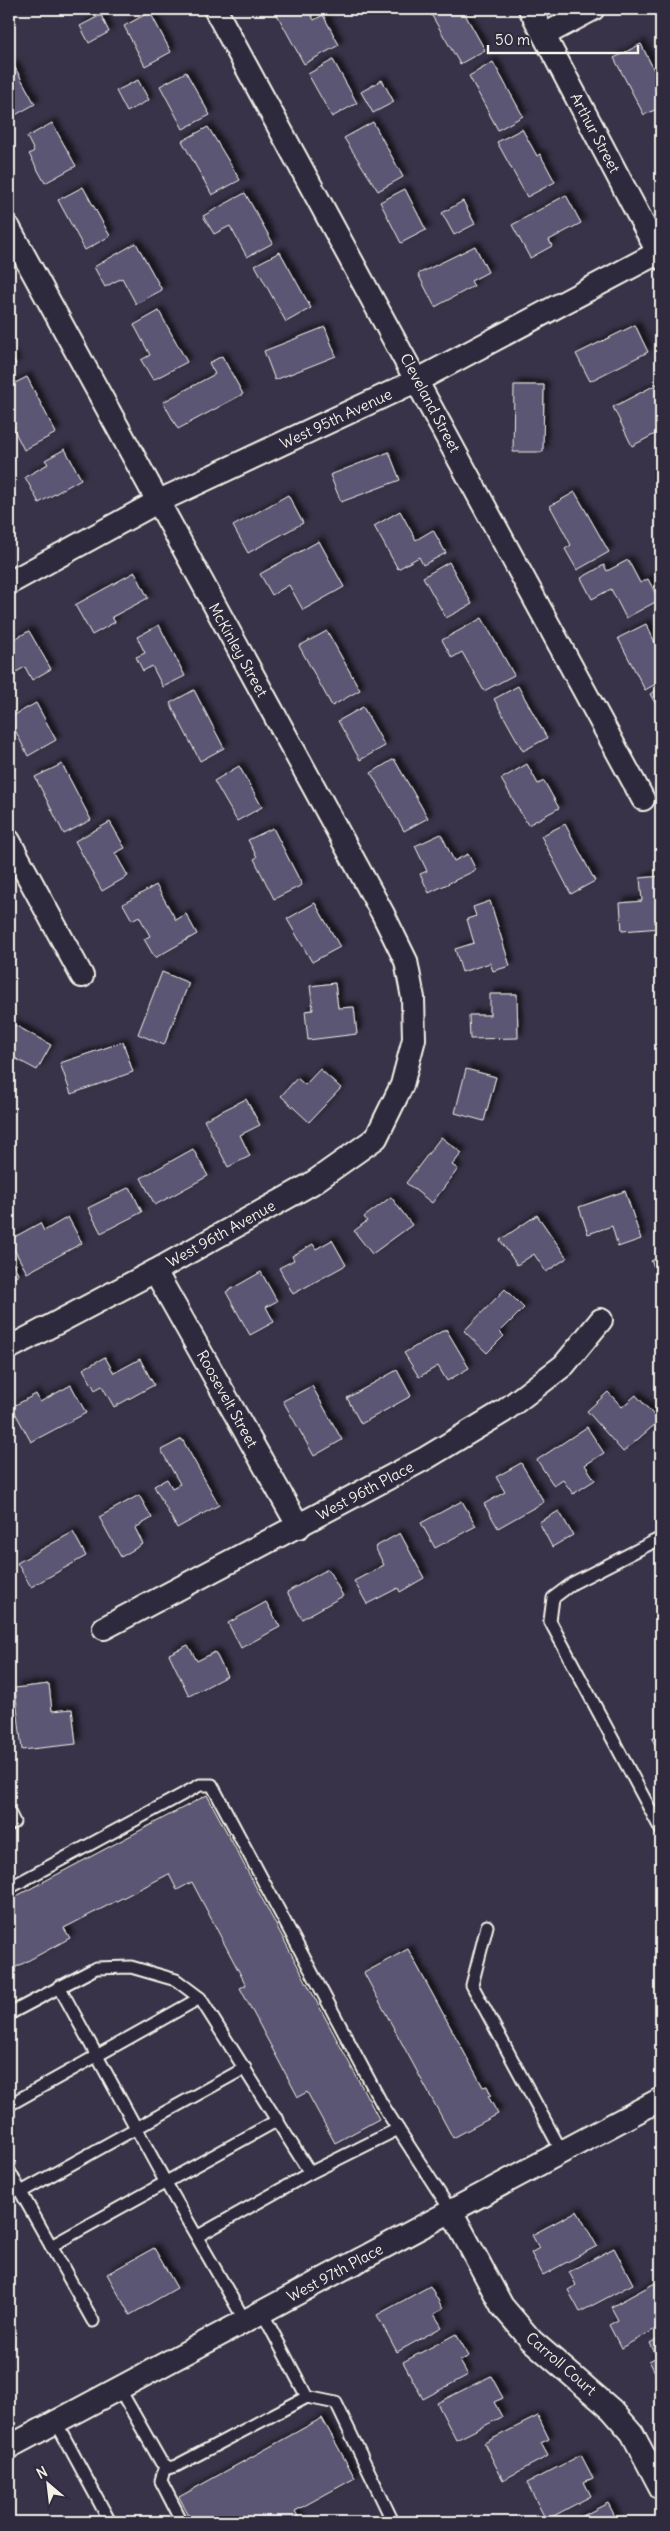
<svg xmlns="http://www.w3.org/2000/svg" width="670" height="2531" viewBox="0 0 670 2531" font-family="Delius,sans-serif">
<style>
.building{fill:#5b5775;stroke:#f4f1e8;filter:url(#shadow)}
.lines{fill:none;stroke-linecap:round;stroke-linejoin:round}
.service-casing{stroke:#f4f1e8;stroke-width:15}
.minor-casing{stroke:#f4f1e8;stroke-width:26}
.service{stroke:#2f2a3d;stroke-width:11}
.minor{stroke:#2f2a3d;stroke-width:22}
.labels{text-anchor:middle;stroke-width:4;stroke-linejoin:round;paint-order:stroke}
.street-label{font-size:15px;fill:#f4f1e8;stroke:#2f2a3d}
</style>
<defs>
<filter id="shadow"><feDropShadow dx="4.5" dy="-4.5" stdDeviation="2.5" flood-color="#0009"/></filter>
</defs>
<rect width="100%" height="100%" fill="#383348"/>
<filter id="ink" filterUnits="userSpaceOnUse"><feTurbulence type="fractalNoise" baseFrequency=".02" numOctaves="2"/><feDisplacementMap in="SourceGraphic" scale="10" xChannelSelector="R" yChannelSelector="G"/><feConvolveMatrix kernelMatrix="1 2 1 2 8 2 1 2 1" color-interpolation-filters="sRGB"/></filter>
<g filter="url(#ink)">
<g class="building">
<path d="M274 9H308L314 20 323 15 339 45 304 64Z"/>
<path d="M428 9H462L485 50 460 64Z"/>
<path d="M150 12 171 52 145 66 124 26Z"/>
<path d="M101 15 109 32 89 43 80 26Z"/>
<path d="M641 44 661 84V107L644 115 614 58Z"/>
<path d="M333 60 357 103 332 117 308 74Z"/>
<path d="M493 62 523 116 498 130 469 76Z"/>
<path d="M13 64 35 104 10 118 9 67Z"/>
<path d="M186 72 210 115 183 129 160 86Z"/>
<path d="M138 80 149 100 127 112 116 91Z"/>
<path d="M382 80 394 102 373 113 361 92Z"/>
<path d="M373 122 403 177 378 191 344 138Z"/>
<path d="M52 123 76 166 45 183 29 154 34 151 27 137Z"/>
<path d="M208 127 240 180 212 195 182 141Z"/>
<path d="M522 129 537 156 540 154 555 182 527 197 497 142Z"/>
<path d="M83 187 110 236 85 250 58 200Z"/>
<path d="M405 189 426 230 401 243 380 202Z"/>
<path d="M245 193 273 243 247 257 230 226 214 234 203 216Z"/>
<path d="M566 195 581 223 549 240 552 246 530 258 512 225Z"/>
<path d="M463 201 475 224 454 235 442 213Z"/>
<path d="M136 243 162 290 136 304 122 278 105 287 94 267Z"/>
<path d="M475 246 488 272 471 281 474 286 435 307 418 274Z"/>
<path d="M280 252 311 308 286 322 255 265Z"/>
<path d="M159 311 187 362 153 380 141 360 150 355 134 325Z"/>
<path d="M635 325 648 352 590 381 576 354Z"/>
<path d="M325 327 336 356 275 380 264 351Z"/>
<path d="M9 352 16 364 9 368Z"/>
<path d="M222 356 243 394 178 429 163 402 215 374 209 363Z"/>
<path d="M27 377 56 433 24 450 9 420V386Z"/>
<path d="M661 382V409L659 411 661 415V431L632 446 613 407Z"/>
<path d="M514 385H544L543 452H513Z"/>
<path d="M65 449 81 479 39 503 25 477 48 464 45 460Z"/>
<path d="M389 452 400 480 341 502 330 475Z"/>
<path d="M575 492 609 552 577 570 565 549 571 545 550 506Z"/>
<path d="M288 495 303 523 248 553 233 526Z"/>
<path d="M400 511 416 540 433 530 446 553 423 565 419 557 398 569 374 526Z"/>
<path d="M319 541 344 587 303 610 289 585 272 595 260 574Z"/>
<path d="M628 560 640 583 648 579 659 600 626 618 611 589 592 599 581 578 604 565 607 571Z"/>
<path d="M449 562 472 604 446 618 423 577Z"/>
<path d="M135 572 148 598 112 617 115 622 92 635 75 605Z"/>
<path d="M482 618 514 675 484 691 462 652 452 658 442 640Z"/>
<path d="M646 624 661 655V681L645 690 618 638Z"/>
<path d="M159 625 185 676 163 687 152 666 143 671 136 657 145 653 137 637Z"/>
<path d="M29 631 51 669 32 680 25 667 9 676V642Z"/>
<path d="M327 631 360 690 332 706 299 646Z"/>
<path d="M518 686 547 738 523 751 494 699Z"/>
<path d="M661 688V713L650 694Z"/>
<path d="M194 690 224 748 200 761 170 703Z"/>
<path d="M36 703 56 740 28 756 9 718Z"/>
<path d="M363 707 385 746 360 760 338 721Z"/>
<path d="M394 759 428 818 404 831 371 773Z"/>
<path d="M62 764 91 820 64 834 35 777Z"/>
<path d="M527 764 538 784 544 781 559 808 528 825 501 779Z"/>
<path d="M239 766 262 807 237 821 214 781Z"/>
<path d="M110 822 125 848 115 853 128 876 102 891 75 841Z"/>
<path d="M565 824 595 881 571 894 541 836Z"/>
<path d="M273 828 302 885 274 899 254 859 257 857 248 840Z"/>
<path d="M441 834 454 861 468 854 476 870 429 893 420 874 427 871 415 846Z"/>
<path d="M661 876V928L622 931 620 903 642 901 640 878Z"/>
<path d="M156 885 176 920 186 914 197 934 155 958 144 939 150 936 139 916 132 920 123 904Z"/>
<path d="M490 901 510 966 493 971 490 963 462 972 455 949 474 943 467 919 476 916 473 907Z"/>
<path d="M315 903 340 947 312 962 287 919Z"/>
<path d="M162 972 189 983 164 1045 138 1034Z"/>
<path d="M335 983 338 1008 354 1007 357 1034 308 1040 305 1011 313 1010 310 986Z"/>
<path d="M490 994H517L518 1038 470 1039 469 1015H490Z"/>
<path d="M13 1024 51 1045 37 1070 9 1055V1031Z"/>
<path d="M123 1042 133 1072 71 1094 60 1063Z"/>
<path d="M320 1069 341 1088 309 1122 281 1096 297 1078 305 1085Z"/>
<path d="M466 1069 496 1077 484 1121 455 1113Z"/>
<path d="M246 1099 260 1125 240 1135 250 1156 228 1167 204 1120Z"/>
<path d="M441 1137 462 1153 452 1165 458 1169 432 1203 406 1183Z"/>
<path d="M193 1149 208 1176 155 1205 141 1178Z"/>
<path d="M130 1187 142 1212 101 1233 88 1208Z"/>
<path d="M625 1191 641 1239 618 1247 612 1226 588 1234 579 1207Z"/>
<path d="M391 1197 412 1225 372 1254 354 1231 367 1221 364 1217Z"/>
<path d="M537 1215 567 1258 546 1272 534 1254 517 1265 500 1240Z"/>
<path d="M68 1217 82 1243 27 1273 9 1240 40 1223 44 1231Z"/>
<path d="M332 1240 346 1265 293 1294 279 1268 294 1260 292 1256 313 1244 316 1249Z"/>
<path d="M661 1256V1280L651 1261Z"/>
<path d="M10 1258 19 1275 9 1280V1259Z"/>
<path d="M261 1272 277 1301 266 1307 274 1322 250 1335 226 1292Z"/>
<path d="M505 1289 524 1308 500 1332 504 1336 487 1353 464 1331Z"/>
<path d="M446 1329 469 1368 447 1381 438 1366 419 1377 404 1353Z"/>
<path d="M105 1357 114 1373 140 1359 154 1385 114 1407 102 1386 95 1390 83 1369Z"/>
<path d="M397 1370 411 1396 361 1424 347 1398Z"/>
<path d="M71 1385 86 1413 31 1442 12 1407 36 1394 40 1402Z"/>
<path d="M312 1386 342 1440 314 1456 283 1401Z"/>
<path d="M608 1392 622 1407 636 1395 659 1421 623 1452 587 1411Z"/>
<path d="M587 1427 604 1453 585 1465 595 1480 573 1494 563 1480 554 1486 537 1460Z"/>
<path d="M182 1439 219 1505 177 1528 154 1486 167 1479 172 1488 180 1484 161 1450Z"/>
<path d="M521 1463 544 1502 498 1528 484 1504 505 1492 496 1477Z"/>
<path d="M139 1495 152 1518 135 1528 143 1544 121 1557 99 1517Z"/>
<path d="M462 1501 476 1526 435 1548 421 1523Z"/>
<path d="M559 1511 573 1535 552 1547 539 1522Z"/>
<path d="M73 1532 86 1556 31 1587 17 1563Z"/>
<path d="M400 1533 424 1578 400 1592 398 1588 367 1604 354 1581 384 1565 375 1547Z"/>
<path d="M328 1569 343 1596 302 1619 287 1592Z"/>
<path d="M266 1602 280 1627 241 1648 228 1623Z"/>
<path d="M188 1645 197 1661 215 1652 227 1676 189 1696 169 1654Z"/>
<path d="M49 1684 52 1711 72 1709 76 1744 22 1750 15 1688Z"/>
<path d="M661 1734V1756L652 1739Z"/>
<path d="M207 1795 379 2119 335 2143 307 2092 298 2097 240 1988 246 1985 192 1882 177 1890 169 1874 64 1928 70 1938 9 1971V1900Z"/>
<path d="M408 1949 483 2087 487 2086 491 2095 488 2096 498 2114 453 2138 364 1973Z"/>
<path d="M577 2211 597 2246 543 2275 531 2253 539 2248 532 2235Z"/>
<path d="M154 2248 177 2288 130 2315 107 2274Z"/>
<path d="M614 2248 633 2284 580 2312 568 2290 576 2285 569 2272Z"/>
<path d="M655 2283 661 2294V2326L621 2348 609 2325 618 2320 611 2307Z"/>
<path d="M430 2286 443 2309 434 2314 442 2327 397 2352 377 2315Z"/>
<path d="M456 2334 469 2356 460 2361 468 2375 423 2399 403 2362Z"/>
<path d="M661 2337V2383L649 2361 657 2357 650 2343Z"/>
<path d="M491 2376 503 2398 494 2402 502 2417 456 2440 437 2403Z"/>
<path d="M538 2416 549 2439 541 2443 548 2456 503 2480 484 2443Z"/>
<path d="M322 2418 355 2478 295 2511 301 2522H193L179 2497Z"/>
<path d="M581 2455 593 2478 584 2482 591 2496 546 2520 527 2483Z"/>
<path d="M608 2503 618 2522H571Z"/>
</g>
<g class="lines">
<defs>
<g id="service">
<path d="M661 1538 573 1583 553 1598 550 1621 661 1830"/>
<path d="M9 1812 14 1822 9 1825"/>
<path d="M9 1888 200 1785H212L382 2104 398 2129"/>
<path d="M487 1926 472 1985 562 2152"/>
<path d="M59 1986 166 2183 245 2321"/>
<path d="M9 2014 96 1968 131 1967 176 1980 200 1998"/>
<path d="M9 2105 200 1998 310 2173"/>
<path d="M9 2171 93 2321"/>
<path d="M21 2192 245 2068"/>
<path d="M198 2236 310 2173 398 2129 451 2211"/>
<path d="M51 2246 278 2120"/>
<path d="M262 2312 307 2397"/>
<path d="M119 2388 161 2462 169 2468 176 2466 307 2397 336 2403 393 2522"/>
<path d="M56 2422 110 2522"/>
<path d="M165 2465 161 2481 182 2522"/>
</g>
<g id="minor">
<path d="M215 9 643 799"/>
<path d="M530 9 661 258"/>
<path d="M544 35 593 9"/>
<path d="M9 228 383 914 406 961 413 998 414 1039 402 1085 376 1138 311 1184 155 1271 9 1348"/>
<path d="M9 583 157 502 418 380 661 251"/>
<path d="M9 841 82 976"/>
<path d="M155 1271 299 1527"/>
<path d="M104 1628 426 1458 504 1411 564 1365 601 1320"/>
<path d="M451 2211 502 2306 531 2340 612 2410 632 2433 661 2488"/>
<path d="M9 2447 661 2099"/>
</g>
</defs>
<use href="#service" class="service-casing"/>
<use href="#minor" class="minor-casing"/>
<use href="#service" class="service"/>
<use href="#minor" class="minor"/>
</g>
</g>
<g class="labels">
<g class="street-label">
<text transform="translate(595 133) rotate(62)" y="5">Arthur Street</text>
<text transform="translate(430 403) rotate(62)" y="5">Cleveland Street</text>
<text transform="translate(336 419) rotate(-25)" y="5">West 95th Avenue</text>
<text transform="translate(238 650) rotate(61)" y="5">McKinley Street</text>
<text transform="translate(221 1234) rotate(-29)" y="5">West 96th Avenue</text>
<text transform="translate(227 1399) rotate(61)" y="5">Roosevelt Street</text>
<text transform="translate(365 1491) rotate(-28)" y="5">West 96th Place</text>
<text transform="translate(335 2273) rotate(-28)" y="5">West 97th Place</text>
<text transform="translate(561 2364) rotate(41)" y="5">Carroll Court</text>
</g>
</g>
<rect width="670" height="2531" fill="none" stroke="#2f2a3d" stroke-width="30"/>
<rect x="15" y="15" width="640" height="2501" fill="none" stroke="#f4f1e8" stroke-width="2" filter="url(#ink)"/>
<g transform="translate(48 2484) rotate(332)" stroke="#2f2a3d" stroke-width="4" paint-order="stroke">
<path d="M0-4L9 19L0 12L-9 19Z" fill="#f4f1e8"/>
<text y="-8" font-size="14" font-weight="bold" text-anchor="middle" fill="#f4f1e8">N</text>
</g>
<path d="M488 45v8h150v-8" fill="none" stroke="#f4f1e8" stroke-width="2.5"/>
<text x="495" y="45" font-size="15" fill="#f4f1e8" stroke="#2f2a3d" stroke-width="4" paint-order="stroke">50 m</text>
</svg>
